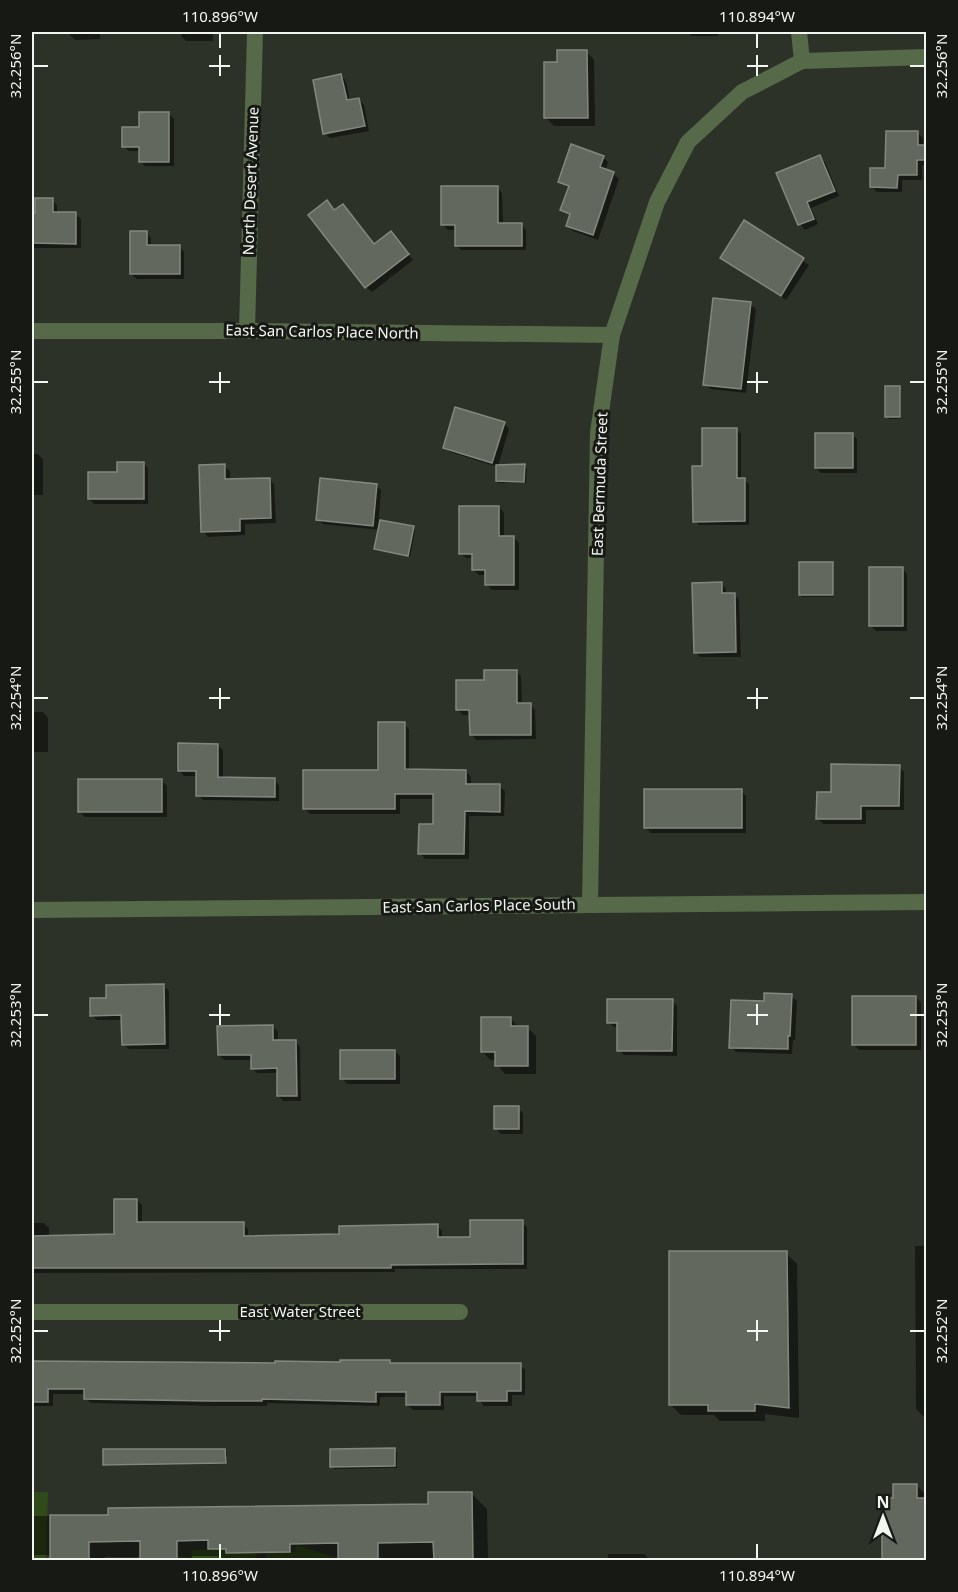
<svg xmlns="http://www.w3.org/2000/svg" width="958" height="1592" viewBox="0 0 958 1592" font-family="'Noto Sans',sans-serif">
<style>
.green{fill:#314a1a}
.shadow{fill:#0007}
.building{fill:#62685e;stroke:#82887d;stroke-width:1.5}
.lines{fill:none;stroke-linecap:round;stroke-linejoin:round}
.minor{stroke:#566948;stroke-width:16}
.ticks{fill:none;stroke:#f2f6f0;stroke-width:2}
.labels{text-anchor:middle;stroke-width:6;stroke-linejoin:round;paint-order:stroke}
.street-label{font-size:15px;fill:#f2f6f0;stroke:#171915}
.neatline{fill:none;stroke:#f2f6f0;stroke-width:2}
.ticks-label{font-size:15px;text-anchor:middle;fill:#f2f6f0}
</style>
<rect width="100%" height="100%" fill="#2d3229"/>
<g class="green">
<path d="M32 1492H48L46 1560H32Z"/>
<path d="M296 1545 338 1558V1560H266V1552H295Z"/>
<path d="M226 1549 227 1553H256V1560H177V1556L191 1557 192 1550Z"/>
</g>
<g class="shadow">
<path d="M70 32H100V39L75 40 70 35Z"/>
<path d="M181 32H213V41H186L181 36Z"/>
<path d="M687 32H718V36H692Z"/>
<path d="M586 51 594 60 595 126H554L546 118 558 63Z"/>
<path d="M341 76 346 81 350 101 359 99 364 105 369 131 330 138 325 133Z"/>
<path d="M169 114 174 119V166H145L140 161V151H129L123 146 140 129Z"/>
<path d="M917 133 923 138V146H926V165H922V180H902V192H877L872 187Z"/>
<path d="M603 157 608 162 605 171 614 174 619 179 598 240 573 231 568 226 571 216 562 210 569 188 559 182Z"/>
<path d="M819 157 825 162 839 196 811 208 818 224 805 230 800 224Z"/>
<path d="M497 188 502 193 503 224H521L526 230V250H461L456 245V230H448L442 224Z"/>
<path d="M52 200 57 205V214H75L81 219V248H32V214H36Z"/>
<path d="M335 212 375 245 396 238 413 260 372 292 366 287Z"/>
<path d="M745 223 809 265 786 300 722 258Z"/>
<path d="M146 233 151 238V246H179L184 252V279H137L131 274Z"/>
<path d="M750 304 756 309 746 393 710 389 705 384Z"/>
<path d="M899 387 901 390V419H889L887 416Z"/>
<path d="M504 423 509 429 498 466H524L527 468 526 483H499L497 481 498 467 450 452 444 447Z"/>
<path d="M736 429 741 434V480H744L749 484V525H699L694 521 704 467Z"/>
<path d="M852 434 857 439V473H821L816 468Z"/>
<path d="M32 454H38L43 459V495H32Z"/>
<path d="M143 463 148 468V504H94L89 499 119 474Z"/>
<path d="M224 466 230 471V481L269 479 274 484 276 523 245 524V535L208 537 203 531Z"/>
<path d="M376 485 381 490 378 528H413L415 530 410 557 378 550 376 548 379 530 323 524 318 519Z"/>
<path d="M499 507 504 513V537L514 538 519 543V590H492L487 585V575H479L473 570V558H466L460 553Z"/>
<path d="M832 563 834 565V597H802L800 594Z"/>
<path d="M902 568 907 574V631H876L871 626Z"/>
<path d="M721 583 726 589V594H734L739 600 741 657H700L695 652Z"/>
<path d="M516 671 521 676 522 705H530L535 710 536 739 476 740 471 734V715H463L458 710 485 681Z"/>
<path d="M32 712H43L48 718V752H32Z"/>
<path d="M404 724 409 729V771H466L471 777V786H499L505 791 504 816H469V859H425L420 853 434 825V799H400V814H310L305 809 379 772Z"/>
<path d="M218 745 223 751V779L274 780 279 785V801L203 800 198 795V776H184L179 770Z"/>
<path d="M899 766 904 772V810H866V824H823L818 819 832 794Z"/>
<path d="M162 781 167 786V817H85L80 812Z"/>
<path d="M741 791 746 796V833H651L645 827Z"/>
<path d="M164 986 169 991V1049H129L123 1044V1020H97L91 1015 108 1000Z"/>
<path d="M791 996 797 1001 795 1040H793L792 1054 736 1052 731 1047Z"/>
<path d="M916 997 921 1003V1050H859L854 1045Z"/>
<path d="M672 1001 677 1006V1056L624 1055 619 1050V1027H614L609 1022Z"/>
<path d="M511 1019 519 1027H527L536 1036V1074H505L497 1065V1060H491L482 1052Z"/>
<path d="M273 1026 278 1032V1041H295L300 1047 301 1101H284L278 1096V1073H257L252 1068V1060H224L219 1055Z"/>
<path d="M395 1051 400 1056V1084H347L342 1078Z"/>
<path d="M518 1108 523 1113V1134H501L495 1128Z"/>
<path d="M137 1200 142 1205V1223L243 1224 248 1229V1237L341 1235 437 1225 442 1231V1238H472L522 1222 527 1227V1269H395V1272L32 1273V1223H44L49 1228V1237L116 1235Z"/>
<path d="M915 1246H926V1417H924L916 1409Z"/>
<path d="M786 1253 797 1264 799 1418 765 1414V1421H720L714 1415H681L670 1404Z"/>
<path d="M32 1362 276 1365 389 1362 392 1365H520L525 1370V1395H512V1406H484L479 1400V1396H444V1410H413L407 1405V1397H380V1406L267 1403V1406H215L91 1403 85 1398V1394H53V1406H32Z"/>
<path d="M394 1450 397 1452V1468L334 1469 331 1466Z"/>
<path d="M225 1451 227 1453V1464L107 1466 104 1464Z"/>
<path d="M917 1486 926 1495V1560H884V1500H894Z"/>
<path d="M471 1493 487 1509 488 1560H435V1558H393V1560H340V1559L222 1560 217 1556H192V1560H141V1557H105V1560H52V1555H32V1516H110L430 1505Z"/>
<path d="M608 1554H644L651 1560H608Z"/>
</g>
<g class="building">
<path d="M557 50H587L588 118H544V62H557Z"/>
<path d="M341 74 347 100 359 98 365 126 323 134 313 80Z"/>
<path d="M139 112H169V162H139V147H122V127H139Z"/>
<path d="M886 131H918V145H927V160H917V175H898L897 188 870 187V168H885Z"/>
<path d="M571 144 604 156 600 167 614 172 593 235 566 226 570 214 560 210 569 186 558 182Z"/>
<path d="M820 155 835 191 807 202 814 219 798 225 776 173Z"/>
<path d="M441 186H498V223H522V246H455V225H441Z"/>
<path d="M35 198H53V212H76V244L32 243V213H35Z"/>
<path d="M327 200 334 210 343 204 374 244 391 231 409 254 365 288 308 215Z"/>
<path d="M744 220 804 258 781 296 720 258Z"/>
<path d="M130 231H147V245H180V274H130Z"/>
<path d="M713 298 751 302 741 389 703 385Z"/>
<rect x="885" y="386" width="15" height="31"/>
<path d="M455 407 505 422 492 463 443 448Z"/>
<path d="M702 428H737V478H745V521L693 522 692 466H702Z"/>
<rect x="815" y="433" width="38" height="35"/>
<path d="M117 462H144V499H88V472H117Z"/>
<path d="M225 464V479L270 478 271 518 240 519V531L201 532 199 465Z"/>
<path d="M525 464 524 482 496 481V465Z"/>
<path d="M320 478 377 484 373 526 316 520Z"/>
<path d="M459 506H499V536H514V585H485V570H472V554H459Z"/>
<path d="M380 520 414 526 408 556 374 549Z"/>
<rect x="799" y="562" width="34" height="33"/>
<rect x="869" y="567" width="34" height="59"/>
<path d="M722 582V593H735L736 652 694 653 692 583Z"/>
<path d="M484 670H517V703H531V735H470L469 710H456V680H484Z"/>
<path d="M378 722H405V769L466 770V784H500V812L465 811 464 854H418L419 824H433V794H395V809H303V770H378Z"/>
<path d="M178 743 218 744V777L275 778V797L196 796V771H178Z"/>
<path d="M831 764 900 765 899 806H861V819H816L817 792H831Z"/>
<rect x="78" y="779" width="84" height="33"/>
<rect x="644" y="789" width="98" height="39"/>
<path d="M164 984 165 1044 122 1045 121 1015 90 1016V998H106V985Z"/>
<path d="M764 993 792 994 790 1036H788V1049L729 1048 731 1000 764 1001Z"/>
<rect x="852" y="996" width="64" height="49"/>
<path d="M607 999H673L672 1051H617V1023H607Z"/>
<path d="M481 1017H511V1026H528V1066H495V1052H481Z"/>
<path d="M273 1025V1040H296L297 1096H277V1068L251 1069V1055H218L217 1026Z"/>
<rect x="340" y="1050" width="55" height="29"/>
<rect x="494" y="1106" width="25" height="23"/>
<path d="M114 1199H137V1222H244V1236L339 1234V1226L438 1224V1237H470V1220H523V1264L391 1265V1268H32V1236L114 1234Z"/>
<path d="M669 1251H787L789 1408 755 1404V1411H708V1405H669Z"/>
<path d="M340 1360H390V1363H521V1391H507V1401H477V1392H440V1405H406V1392H376V1402L262 1399V1401H209L84 1399V1389H48V1402H32V1361L275 1363V1361L340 1362Z"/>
<path d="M395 1448V1466L330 1467V1449Z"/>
<path d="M103 1449H225L226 1463 103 1465Z"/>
<path d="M893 1484H917V1498H927V1560H882V1498H893Z"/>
<path d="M428 1492H472L473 1560H434L433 1542 378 1543V1560H338V1543L290 1544V1552L226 1553V1549H208V1540L177 1541V1560H140V1541L89 1542V1560H50V1515H108V1508L428 1504Z"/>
</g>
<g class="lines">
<g class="minor">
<path d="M802 61 926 57"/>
<path d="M32 331H247L612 335"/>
<path d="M247 331 255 32"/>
<path d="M590 905 598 433 612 335 657 202 688 142 742 92 802 61 799 32"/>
<path d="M32 910 926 902"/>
<path d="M32 1312H460"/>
</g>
</g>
<path class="ticks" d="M220 33V48M757 33V48M220 55V76M757 55V76M33 66H48M209 66H230M747 66H768M910 66H925M220 372V393M757 372V393M33 382H48M209 382H230M747 382H768M910 382H925M220 688V709M757 688V709M33 698H48M209 698H230M747 698H768M910 698H925M220 1004V1025M757 1004V1025M33 1015H48M209 1015H230M747 1015H768M910 1015H925M220 1320V1341M757 1320V1341M33 1331H48M209 1331H230M747 1331H768M910 1331H925M220 1544V1559M757 1544V1559"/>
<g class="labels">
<g class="street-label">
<text transform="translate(251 181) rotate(-88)" y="5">North Desert Avenue</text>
<text transform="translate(322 332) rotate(1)" y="5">East San Carlos Place North</text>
<text transform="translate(600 484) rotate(-88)" y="5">East Bermuda Street</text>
<text transform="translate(479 906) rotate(-1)" y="5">East San Carlos Place South</text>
<text x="300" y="1317">East Water Street</text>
</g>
</g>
<rect width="958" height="1592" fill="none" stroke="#171915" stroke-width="66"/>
<g transform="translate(883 1517)" stroke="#171915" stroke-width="4.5" paint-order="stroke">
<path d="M0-4.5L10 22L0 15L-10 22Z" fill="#f2f6f0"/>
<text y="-9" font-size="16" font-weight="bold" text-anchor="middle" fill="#f2f6f0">N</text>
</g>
<rect x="33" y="33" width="892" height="1526" class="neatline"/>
<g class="ticks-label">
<text x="220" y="22">110.896°W</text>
<text x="757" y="22">110.894°W</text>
<text transform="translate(16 66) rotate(-90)" y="5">32.256°N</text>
<text transform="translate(942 66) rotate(-90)" y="5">32.256°N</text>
<text transform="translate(16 382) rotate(-90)" y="5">32.255°N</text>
<text transform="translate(942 382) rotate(-90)" y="5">32.255°N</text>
<text transform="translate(16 698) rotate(-90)" y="5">32.254°N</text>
<text transform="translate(942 698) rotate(-90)" y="5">32.254°N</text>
<text transform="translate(16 1015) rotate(-90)" y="5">32.253°N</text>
<text transform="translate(942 1015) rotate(-90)" y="5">32.253°N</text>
<text transform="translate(16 1331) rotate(-90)" y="5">32.252°N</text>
<text transform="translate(942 1331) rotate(-90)" y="5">32.252°N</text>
<text x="220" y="1581">110.896°W</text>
<text x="757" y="1581">110.894°W</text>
</g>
</svg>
